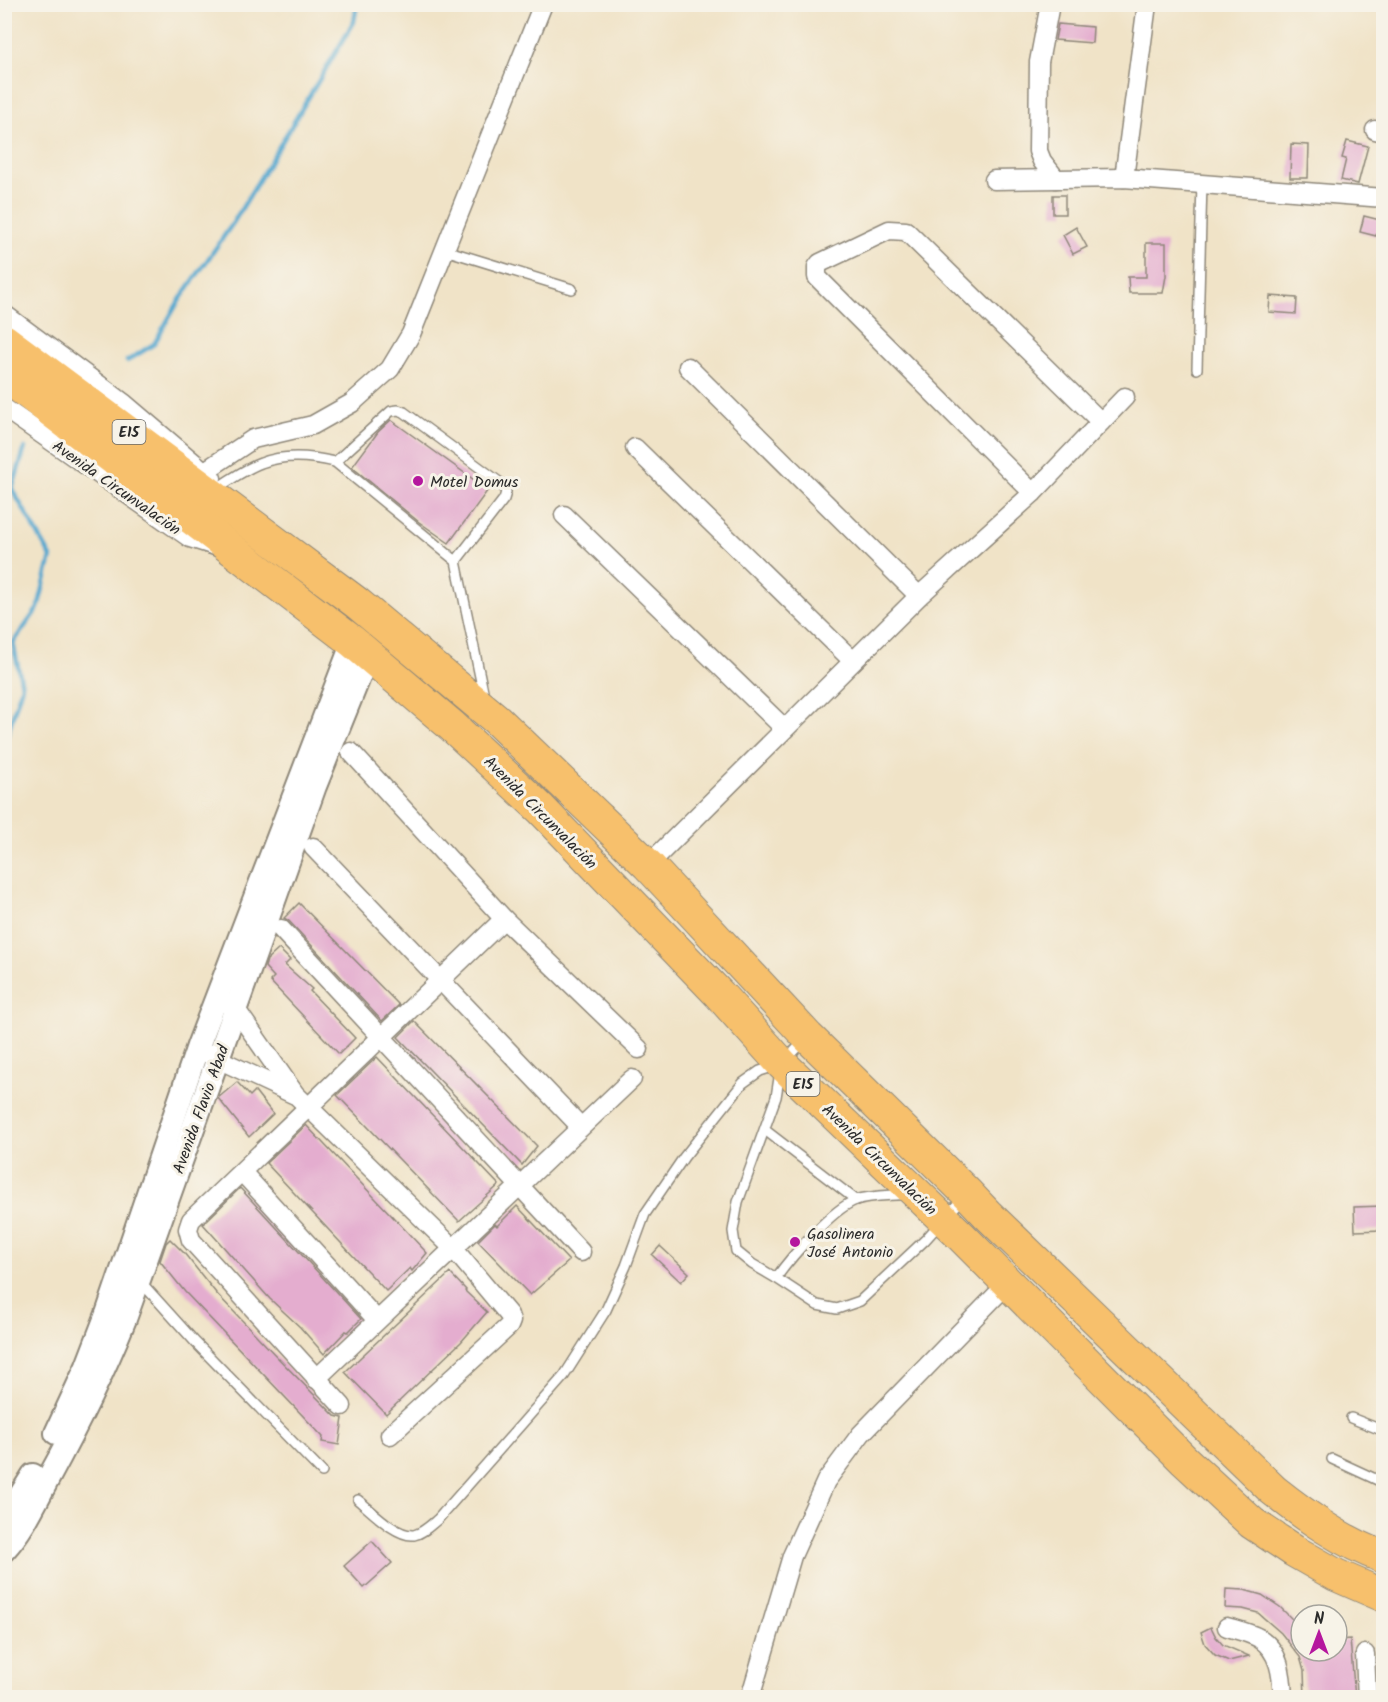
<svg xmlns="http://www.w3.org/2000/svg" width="1388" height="1702" viewBox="0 0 1388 1702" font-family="Kalam,sans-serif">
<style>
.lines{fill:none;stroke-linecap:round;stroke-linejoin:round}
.stream{stroke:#53a7cf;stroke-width:4.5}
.building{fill:#e4adcf}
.service-casing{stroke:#8e8779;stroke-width:12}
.minor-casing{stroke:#8e8779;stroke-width:21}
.tertiary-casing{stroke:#8e8779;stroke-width:26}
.trunk-casing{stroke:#8e8779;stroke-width:34}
.service{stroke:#fff;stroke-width:9}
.minor{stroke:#fff;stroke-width:18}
.tertiary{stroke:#fff;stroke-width:22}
.trunk{stroke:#f7c06c;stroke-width:32}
.poi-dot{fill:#b5179e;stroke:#f7f3e8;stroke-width:2}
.labels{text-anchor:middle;stroke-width:6;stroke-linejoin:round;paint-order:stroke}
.shield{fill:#f7f3e8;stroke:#686764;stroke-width:1.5}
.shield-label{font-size:15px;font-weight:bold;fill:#2b2b2b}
.poi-label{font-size:16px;fill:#2b2b2b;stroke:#f7f3e8;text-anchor:start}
.street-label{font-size:16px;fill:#2b2b2b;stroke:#f7f3e8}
</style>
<rect width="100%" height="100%" fill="#f7f3e8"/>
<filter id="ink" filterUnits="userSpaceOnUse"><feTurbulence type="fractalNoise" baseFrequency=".0167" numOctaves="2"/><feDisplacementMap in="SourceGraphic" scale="12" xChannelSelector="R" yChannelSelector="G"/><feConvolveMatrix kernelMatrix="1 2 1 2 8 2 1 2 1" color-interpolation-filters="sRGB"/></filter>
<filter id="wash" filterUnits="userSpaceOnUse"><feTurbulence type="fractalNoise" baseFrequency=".008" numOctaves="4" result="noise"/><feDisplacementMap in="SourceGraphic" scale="24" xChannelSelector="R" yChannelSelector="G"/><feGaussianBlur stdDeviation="1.35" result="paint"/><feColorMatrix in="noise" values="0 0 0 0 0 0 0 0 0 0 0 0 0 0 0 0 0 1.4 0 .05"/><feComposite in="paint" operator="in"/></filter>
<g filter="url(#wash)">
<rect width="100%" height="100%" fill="#f0e3c7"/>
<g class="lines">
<g class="stream">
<path d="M127 361 154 344 177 304 233 223 354 22 357 4"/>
<path d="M4 745 22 686 13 643 38 608 51 557 12 489 25 448"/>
</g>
</g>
<g id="blocks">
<g class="building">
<path d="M1058 24 1093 27 1092 43 1055 40Z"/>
<path d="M1347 141 1368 146 1358 184 1341 180 1346 159 1342 158Z"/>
<path d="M1291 144 1309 145 1308 178H1290Z"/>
<rect x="1053" y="195" width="12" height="19"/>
<path d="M1364 216 1380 220 1376 236 1360 232Z"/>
<path d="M1076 227 1087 247 1073 254 1063 235Z"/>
<path d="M1146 243H1166V276L1163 293H1129L1128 277H1146Z"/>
<path d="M1270 296 1297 298 1296 314 1269 312Z"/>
<path d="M391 420 488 490 449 543 419 522 352 467 378 432Z"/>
<path d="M299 903 399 1005 382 1021 289 921 284 918Z"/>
<path d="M279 949 290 960 285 965 312 989 310 991 355 1038 339 1054 270 981 274 977 265 967 267 960Z"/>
<path d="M414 1021 537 1146 522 1165 398 1037Z"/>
<path d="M377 1057 499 1185 459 1221 337 1095Z"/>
<path d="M237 1082 250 1096 255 1091 273 1114 249 1137 218 1098Z"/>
<path d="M306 1125 427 1253 412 1271 410 1268 386 1291 266 1163Z"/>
<path d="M240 1188 361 1319 348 1332 346 1331 324 1354 300 1327 270 1299 203 1224Z"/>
<path d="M517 1206 569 1261 530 1295 478 1241 495 1224 497 1226Z"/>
<path d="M1383 1206V1230L1355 1231 1354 1207Z"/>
<path d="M170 1239 184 1253 216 1293 279 1359 335 1416 343 1418 339 1445 322 1442 323 1437 185 1292 160 1261 166 1243Z"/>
<path d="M660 1246 689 1273 681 1282 652 1255Z"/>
<path d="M450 1273 466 1290 465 1291 487 1312 461 1342 386 1414 345 1372Z"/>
<path d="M372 1541 392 1563 364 1588 344 1566Z"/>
<path d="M1226 1589 1244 1590 1262 1595 1280 1607 1301 1628V1651H1337V1640L1350 1639 1355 1698H1305L1304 1671 1300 1657 1281 1633 1258 1613 1243 1609 1225 1608Z"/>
<path d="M1211 1627 1216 1637 1223 1645 1249 1656 1229 1661 1215 1655 1205 1644 1201 1632Z"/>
</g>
</g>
</g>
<g filter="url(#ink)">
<use href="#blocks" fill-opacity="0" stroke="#8e8779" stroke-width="1.5"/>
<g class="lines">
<defs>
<g id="service">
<path d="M445 250 572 289"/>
<path d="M1197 369 1202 183"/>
<path d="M335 462 391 411 398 410 404 412 502 484 506 492 504 499 456 561"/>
<path d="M220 486C233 478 247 468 261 463 284 454 310 456 335 462L456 561 484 696"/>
<path d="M780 1072 776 1097 738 1202 733 1231 736 1251 752 1264 776 1278C791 1257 832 1209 856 1200 872 1195 892 1196 908 1194"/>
<path d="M765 1130 856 1200"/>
<path d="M776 1278 817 1305 837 1309 860 1301 925 1240 964 1197"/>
<path d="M140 1281 196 1343 322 1472"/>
<path d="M1351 1418 1384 1431"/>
<path d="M1332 1459 1384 1483"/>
<path d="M358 1500C371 1510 396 1537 414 1535 423 1533 431 1525 438 1519L564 1376 606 1310 626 1266 645 1214 684 1157 743 1083 760 1071 782 1064 804 1041"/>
</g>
<g id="minor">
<path d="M1050 4 1039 62 1038 151 1042 161 1056 179"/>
<path d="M1375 130 1384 132"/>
<path d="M1124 178 1147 4"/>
<path d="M994 180 1124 178 1384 198"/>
<path d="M4 314 125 404 212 478"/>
<path d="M688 367 919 596"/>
<path d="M4 408 190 538 215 546"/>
<path d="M635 448 853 661"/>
<path d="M205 471 253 439 313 425 352 403 390 369 411 334 543 4"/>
<path d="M1033 493 817 277V267L820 263 889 230 906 231 1101 422"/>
<path d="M564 515 784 728"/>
<path d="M351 752 504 919 639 1049"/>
<path d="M313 847 580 1126"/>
<path d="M648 865 919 596 1033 493 1125 397"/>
<path d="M281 929 581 1252"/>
<path d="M227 1004 235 1008 295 1094 453 1248 509 1315 511 1321 509 1326 390 1435"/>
<path d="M207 1053 218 1059 293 1094"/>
<path d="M242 1172 377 1320"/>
<path d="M316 1379 632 1079"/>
<path d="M342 1406 191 1240 188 1229 191 1220 504 919"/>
<path d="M1227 1627C1237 1630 1250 1633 1259 1638 1280 1651 1282 1675 1283 1698"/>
<path d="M1365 1654 1367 1698"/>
<path d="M750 1698 792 1556 826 1481 861 1434 1008 1283"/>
</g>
<g id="tertiary">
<path d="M56 1433 87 1366 107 1314 198 1046 353 642"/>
<path d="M4 1521 33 1475"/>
<path d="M4 1550C23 1530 35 1503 48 1479 77 1426 102 1376 125 1319L315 786 368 655"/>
</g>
<g id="trunk">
<path d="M4 340 357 603 496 719 648 865 808 1037 968 1194 987 1214 1273 1490C1306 1516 1343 1543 1384 1557"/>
<path d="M4 375 353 642 452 726 541 809 719 994 782 1064 962 1237 1184 1460 1252 1523 1294 1551 1336 1575 1384 1596"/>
</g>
</defs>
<use href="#service" class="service-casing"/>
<use href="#minor" class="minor-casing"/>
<use href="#tertiary" class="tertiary-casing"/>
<use href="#trunk" class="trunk-casing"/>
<use href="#service" class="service"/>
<use href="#minor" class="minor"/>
<use href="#tertiary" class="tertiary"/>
<use href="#trunk" class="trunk"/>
</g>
</g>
<g class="poi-dot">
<circle cx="418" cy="481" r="6"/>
<circle cx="795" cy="1242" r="6"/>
</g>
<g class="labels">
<g class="shield">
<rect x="112.5" y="420" width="33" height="24" rx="4.5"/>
<rect x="786.5" y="1072" width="33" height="24" rx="4.5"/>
</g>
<g class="shield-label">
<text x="129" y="437">E15</text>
<text x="803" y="1089">E15</text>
</g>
<g class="poi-label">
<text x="430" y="487">Motel Domus</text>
<text x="807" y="1239">Gasolinera<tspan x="807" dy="18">José Antonio</tspan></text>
</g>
<g class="street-label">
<text transform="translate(117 487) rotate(35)" y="6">Avenida Circunvalación</text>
<text transform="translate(541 812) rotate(45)" y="6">Avenida Circunvalación</text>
<text transform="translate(200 1109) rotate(-70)" y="6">Avenida Flavio Abad</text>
<text transform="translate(880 1159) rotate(44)" y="6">Avenida Circunvalación</text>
</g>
</g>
<rect width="1388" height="1702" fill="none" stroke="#f7f3e8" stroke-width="24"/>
<g transform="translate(1319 1633)"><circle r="28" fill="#f7f3e8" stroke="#a5a39c" stroke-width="1.5"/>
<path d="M0-4.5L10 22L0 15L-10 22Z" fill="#b5179e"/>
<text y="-9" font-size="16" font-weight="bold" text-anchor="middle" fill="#2b2b2b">N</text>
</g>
</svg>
